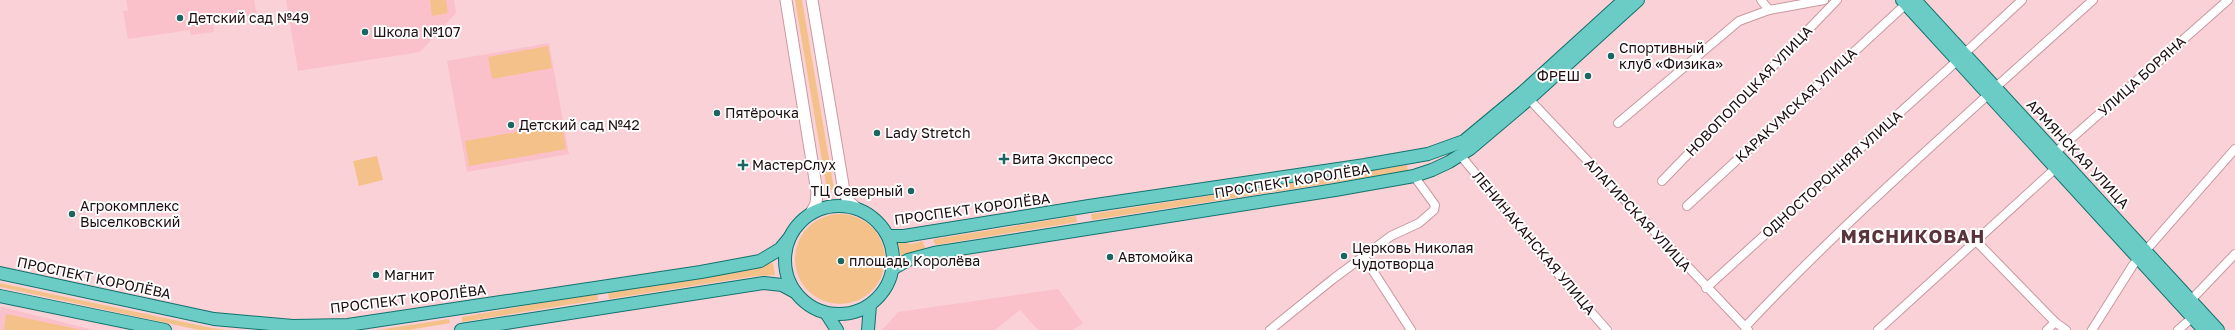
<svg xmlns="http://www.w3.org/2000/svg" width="2235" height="330" viewBox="0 0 2235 330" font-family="'Golos Text',sans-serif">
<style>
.built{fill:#fbc1ca}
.green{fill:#f5c18a}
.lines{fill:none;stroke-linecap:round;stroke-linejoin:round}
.minor-casing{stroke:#c898a0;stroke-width:10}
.secondary-casing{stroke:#c898a0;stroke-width:13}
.primary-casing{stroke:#10736d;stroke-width:14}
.minor{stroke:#fff;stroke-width:8}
.secondary{stroke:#fff;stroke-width:11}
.primary{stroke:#6bccc6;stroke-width:12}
.poi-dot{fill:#1a6660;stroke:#fefefe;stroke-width:1.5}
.labels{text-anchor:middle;stroke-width:4;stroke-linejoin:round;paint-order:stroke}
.poi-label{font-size:14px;fill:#1d0c0f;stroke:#fefefe;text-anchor:start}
.street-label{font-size:14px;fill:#1d0c0f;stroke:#fefefe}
.district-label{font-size:18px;font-weight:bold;letter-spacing:1px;fill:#5b343b;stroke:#fefefe}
</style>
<rect width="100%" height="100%" fill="#fad1d7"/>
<g class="built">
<path d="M126 0H254L257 15 213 21 214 32 191 35 190 30 128 39 123 11 128 10Z"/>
<path d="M286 0H454L456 13 420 52 298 71Z"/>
<path d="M549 43 569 154 467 172 447 61Z"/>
<path d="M1058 289 1083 323 1073 330H1038L1020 310 995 330H882L898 312Z"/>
<path d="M2 307 94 330H0V310Z"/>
</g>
<g class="green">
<path d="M430 0H446L448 13 432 16Z"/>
<path d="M795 0H802L834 189 831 190H827Z"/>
<path d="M548 46 552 68 492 79 488 57Z"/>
<path d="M562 124 566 149 469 166 465 141Z"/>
<path d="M377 156 383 180 359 186 353 161Z"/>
<path d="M1407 165 1408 171 1092 220 1091 214Z"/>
<circle cx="840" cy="259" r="45"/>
<path d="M1076 216 1077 222 936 245 933 241 935 239Z"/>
<path d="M923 241 925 248 901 257 898 242 912 244Z"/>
<path d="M773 263 775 275 756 276 609 299 608 292Z"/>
<path d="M0 283 212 328 228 330H199L0 287Z"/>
<path d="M597 293 598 300 462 322V317Z"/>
<path d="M6 314 82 330H4Z"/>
<path d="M449 319 450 323 409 330H377Z"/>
</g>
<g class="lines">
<defs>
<g id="minor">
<path d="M1761 0 1769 10"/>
<path d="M1965 53 2022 0"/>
<path d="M1996 87 2093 0"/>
<path d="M1529 99 1748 330"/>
<path d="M1618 123 1739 21 1769 10 1824 0"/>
<path d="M2056 152 2228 0"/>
<path d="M1461 156 1568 286 1607 330"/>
<path d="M1662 181 1837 0"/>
<path d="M1687 206 1906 4"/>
<path d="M1976 241 2055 322 2066 330"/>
<path d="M1364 257 1411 330"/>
<path d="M1706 288 1958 60"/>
<path d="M2191 300 2235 254"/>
<path d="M1745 327C1822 245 1906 169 1989 94"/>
<path d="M1270 330 1333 279 1391 236 1419 223 1434 210 1435 205 1414 176"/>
<path d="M1878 330 2057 167"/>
<path d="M2047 330 2055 322"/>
<path d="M2092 330 2133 265 2235 149"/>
<path d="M2178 330 2193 317"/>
</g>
<g id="secondary">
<path d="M786 0 817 192 816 204 811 213"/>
<path d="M812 0 844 191 848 201 856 208"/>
</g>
<g id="primary">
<path d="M1902 0 2204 330"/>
<path d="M1915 0 2218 330"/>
<circle cx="839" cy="260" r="54"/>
<path d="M888 236H904L1089 206 1365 165 1428 154 1464 141 1523 92 1624 0"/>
<path d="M894 268 908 260 934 253 1335 190 1414 176 1432 170 1449 162 1470 149 1529 99 1638 0"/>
<path d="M0 273 214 319 293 326 348 325 701 272 760 261 780 249 790 237"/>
<path d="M0 296 165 330"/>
<path d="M826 313 837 330"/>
<path d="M461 330 764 283 782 285 795 292"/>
<path d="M868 330 870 305"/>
</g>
</defs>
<use href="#minor" class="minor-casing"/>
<use href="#secondary" class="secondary-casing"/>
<use href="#primary" class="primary-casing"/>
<use href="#minor" class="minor"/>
<use href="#secondary" class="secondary"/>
<use href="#primary" class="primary"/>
</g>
<g class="poi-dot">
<circle cx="180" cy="18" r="4"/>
<circle cx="365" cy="32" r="4"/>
<circle cx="1611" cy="56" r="4"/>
<circle cx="1588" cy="76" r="4"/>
<circle cx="717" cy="113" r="4"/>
<circle cx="511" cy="125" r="4"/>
<circle cx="877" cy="133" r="4"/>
<path d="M1002 153h4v4h4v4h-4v4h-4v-4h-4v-4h4z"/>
<path d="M741 159h4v4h4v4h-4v4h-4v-4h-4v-4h4z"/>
<circle cx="911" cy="191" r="4"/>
<circle cx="72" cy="214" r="4"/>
<circle cx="1344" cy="256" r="4"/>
<circle cx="1110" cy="257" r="4"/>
<circle cx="841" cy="261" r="4"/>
<circle cx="376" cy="275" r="4"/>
</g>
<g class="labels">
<g class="poi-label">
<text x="188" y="23">Детский сад №49</text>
<text x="373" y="37">Школа №107</text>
<text x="1619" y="53">Спортивный<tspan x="1619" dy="16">клуб «Физика»</tspan></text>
<text x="1580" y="81" text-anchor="end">ФРЕШ</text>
<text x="725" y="118">Пятёрочка</text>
<text x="519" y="130">Детский сад №42</text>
<text x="885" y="138">Lady Stretch</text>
<text x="1012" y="164">Вита Экспресс</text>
<text x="752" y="170">МастерСлух</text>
<text x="903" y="196" text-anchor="end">ТЦ Северный</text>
<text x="80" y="211">Агрокомплекс<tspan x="80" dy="16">Выселковский</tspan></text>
<text x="1352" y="253">Церковь Николая<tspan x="1352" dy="16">Чудотворца</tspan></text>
<text x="1118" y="262">Автомойка</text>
<text x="849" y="266">площадь Королёва</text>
<text x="384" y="280">Магнит</text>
</g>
<g class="street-label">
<text transform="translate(2142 76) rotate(-42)" y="5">УЛИЦА БОРЯНА</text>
<text transform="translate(1749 91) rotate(-46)" y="5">НОВОПОЛОЦКАЯ УЛИЦА</text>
<text transform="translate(1796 105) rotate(-43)" y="5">КАРАКУМСКАЯ УЛИЦА</text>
<text transform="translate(2078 154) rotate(47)" y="5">АРМЯНСКАЯ УЛИЦА</text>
<text transform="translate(1832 174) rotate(-42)" y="5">ОДНОСТОРОННЯЯ УЛИЦА</text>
<text transform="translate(1292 181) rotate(-9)" y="5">ПРОСПЕКТ КОРОЛЁВА</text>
<text transform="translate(972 209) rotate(-8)" y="5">ПРОСПЕКТ КОРОЛЁВА</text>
<text transform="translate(1638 215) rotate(47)" y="5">АЛАГИРСКАЯ УЛИЦА</text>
<text transform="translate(1534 243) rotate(50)" y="5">ЛЕНИНАКАНСКАЯ УЛИЦА</text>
<text transform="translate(94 278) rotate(12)" y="5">ПРОСПЕКТ КОРОЛЁВА</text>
<text transform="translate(408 299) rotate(-7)" y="5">ПРОСПЕКТ КОРОЛЁВА</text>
</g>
<g class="district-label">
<text x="1913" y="243">МЯСНИКОВАН</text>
</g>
</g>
</svg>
